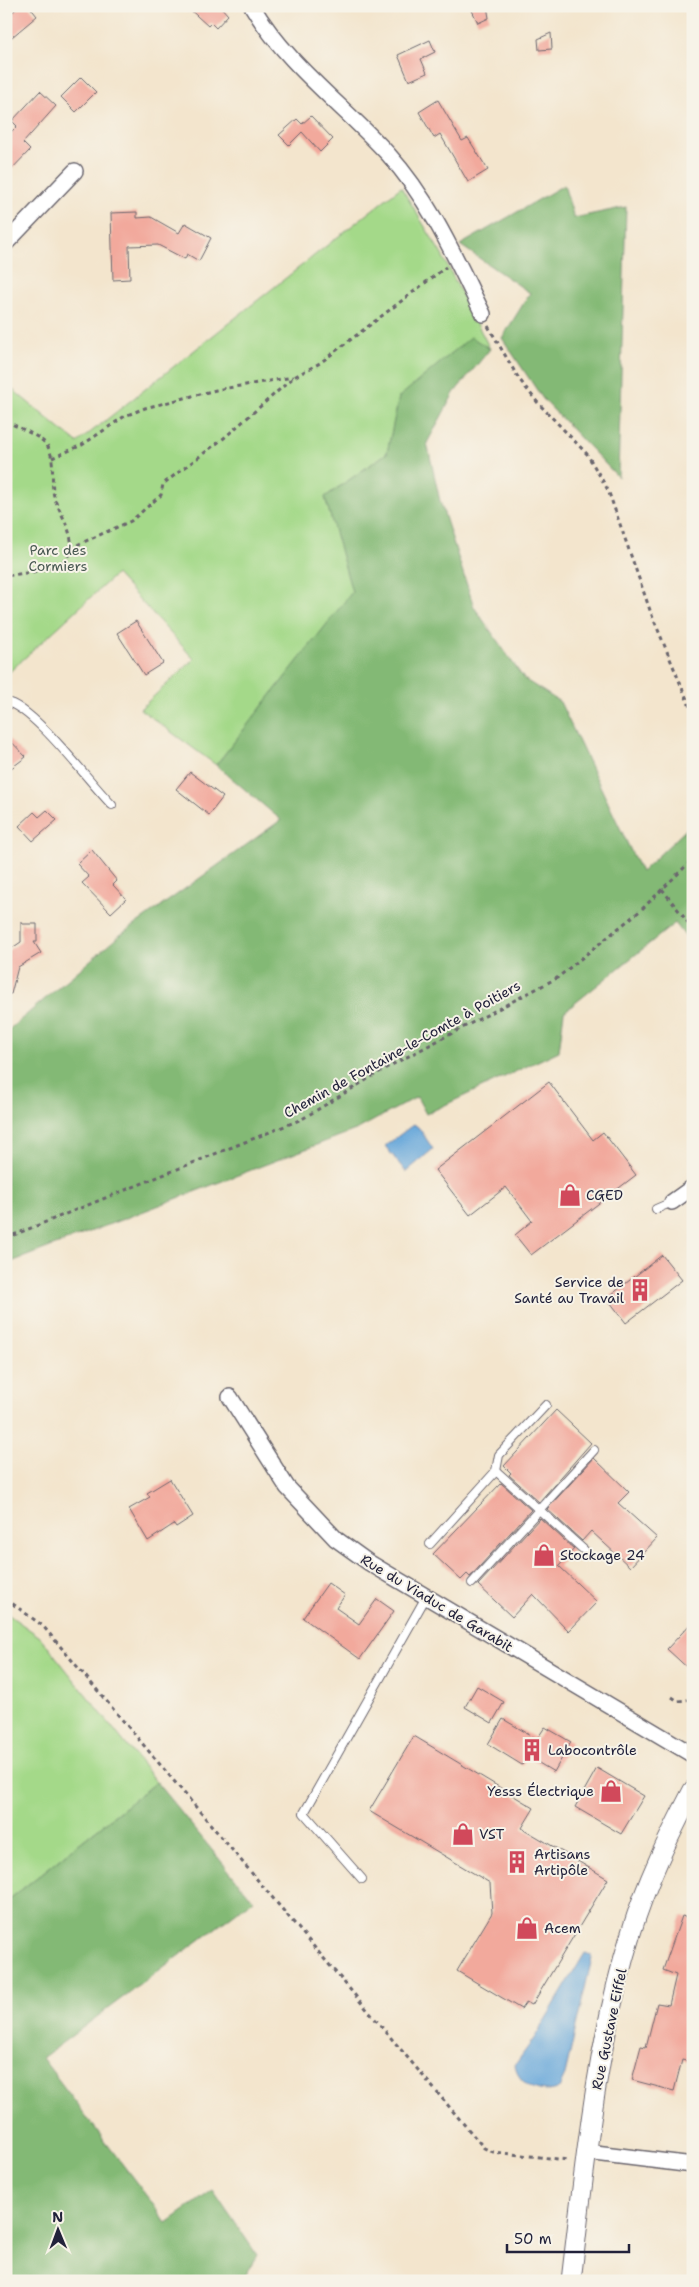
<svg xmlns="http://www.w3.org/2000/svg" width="699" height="2287" viewBox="0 0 699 2287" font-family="'Shantell Sans',sans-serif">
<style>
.green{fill:#a4d989;stroke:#637e62}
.forest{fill:#83b975;stroke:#526e58}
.water{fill:#68a7da;stroke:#45648a}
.building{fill:#f2a99c}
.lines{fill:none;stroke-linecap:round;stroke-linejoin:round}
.service-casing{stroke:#6b666e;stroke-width:10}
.minor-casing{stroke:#6b666e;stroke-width:18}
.tertiary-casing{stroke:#6b666e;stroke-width:21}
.path{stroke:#6b666e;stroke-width:3;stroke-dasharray:4 4;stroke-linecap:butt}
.service{stroke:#fff;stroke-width:8}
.minor{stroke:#fff;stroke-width:15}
.tertiary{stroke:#fff;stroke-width:19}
.labels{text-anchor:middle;stroke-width:4;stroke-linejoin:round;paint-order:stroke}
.park-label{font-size:14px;fill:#495952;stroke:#f7f3e8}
.street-label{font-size:14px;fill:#22223b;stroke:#f7f3e8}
.poi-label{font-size:14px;fill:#22223b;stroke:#f7f3e8;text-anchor:start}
</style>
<rect width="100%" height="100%" fill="#f7f3e8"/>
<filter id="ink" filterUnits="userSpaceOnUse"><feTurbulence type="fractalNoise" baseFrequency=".02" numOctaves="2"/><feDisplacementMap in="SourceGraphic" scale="10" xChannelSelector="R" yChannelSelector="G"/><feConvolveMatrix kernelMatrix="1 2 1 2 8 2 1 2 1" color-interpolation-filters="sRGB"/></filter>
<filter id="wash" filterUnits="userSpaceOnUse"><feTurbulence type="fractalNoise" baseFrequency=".0096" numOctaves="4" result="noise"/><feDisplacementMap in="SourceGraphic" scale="20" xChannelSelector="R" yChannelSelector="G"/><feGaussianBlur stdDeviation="1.12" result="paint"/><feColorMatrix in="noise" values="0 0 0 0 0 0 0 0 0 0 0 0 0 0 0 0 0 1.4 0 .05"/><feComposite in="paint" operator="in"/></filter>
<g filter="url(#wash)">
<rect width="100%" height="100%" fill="#f3e5cd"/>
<g class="green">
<path d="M401 187 442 255 490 349 471 338 400 397 387 453 325 497 353 592 216 765 140 709 194 659 116 574 6 675V384L77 443Z"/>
<path d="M6 1613 40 1637 156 1782 6 1902Z"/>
</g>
<g class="forest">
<path d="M564 185 574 218 626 207 618 477 543 399 502 338 530 293 460 245Z"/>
<path d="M471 337 490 349 454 393 427 443 440 501 474 607 524 679 560 702 641 872 693 823V946L675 923 564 1012 559 1051 426 1114 417 1097 358 1129 6 1264V1032L119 936 281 820 216 765 352 592 325 497 387 453 399 397Z"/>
<path d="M156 1782 253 1900 42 2058 167 2223 213 2190 257 2255 241 2281H6V1902Z"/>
</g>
<g class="water">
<path d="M414 1124 419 1128 433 1149 406 1172 385 1146Z"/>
<path d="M585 1953 592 1955V1958L565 2075 559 2088C542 2097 517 2084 515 2065L535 2037Z"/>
</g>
<g id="blocks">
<g class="building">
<path d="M20 6H29L37 16 6 42V17Z"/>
<path d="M186 6H220L228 15 216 28 211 23 208 26Z"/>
<path d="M470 6H487L489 18 478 23Z"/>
<path d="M551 33 552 49 539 50 538 39Z"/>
<path d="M430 40 435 52 421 59 427 73 409 81 398 55Z"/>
<path d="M81 77 96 92 76 112 61 97Z"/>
<path d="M40 91 56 106 23 143 30 150 6 175V137L17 126 12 121Z"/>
<path d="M438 100 462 141 468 138 488 170 468 182 440 134 434 138 419 112Z"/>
<path d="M311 116 333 139 320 152 302 132 289 145 279 135 297 119 302 124Z"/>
<path d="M137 212V218L151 217 179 233 185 223 211 238 199 261 187 254 185 259 158 245 129 246 130 279 113 280 111 213Z"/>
<path d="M136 621 163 663 144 675 117 633Z"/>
<path d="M6 736 26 757 6 772Z"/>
<path d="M190 772 223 797 209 815 176 789Z"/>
<path d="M47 810 57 820 33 841 19 826 34 812 39 817Z"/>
<path d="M92 850 117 881 113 885 126 899 111 913 82 883 89 877 77 864Z"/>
<path d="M21 921 23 924H37V942H34L41 953 18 967 11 994H6V952L21 942Z"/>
<path d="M549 1082 593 1140 603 1132 636 1175 531 1255 515 1235 532 1221 506 1187 470 1215 435 1170Z"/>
<path d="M662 1255 682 1280 626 1323 607 1298Z"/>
<path d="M556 1410 591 1443 539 1502 509 1475 511 1473 504 1466Z"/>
<path d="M594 1458 629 1492 618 1503 657 1538 630 1567 591 1531 582 1541 547 1509Z"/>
<path d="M170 1479 193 1516 176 1527 174 1524 148 1541 129 1509 150 1497 147 1493Z"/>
<path d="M501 1483 531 1510 470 1577 467 1574 461 1580 433 1554Z"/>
<path d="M540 1518 574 1549 559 1566 597 1602 569 1631 533 1594 512 1617 478 1585Z"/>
<path d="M328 1583 345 1595 336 1608 359 1624 377 1599 394 1611 360 1659 303 1618Z"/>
<path d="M693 1621V1673L667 1649Z"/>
<path d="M477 1686 504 1702 492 1723 465 1707Z"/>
<path d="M503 1719 537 1739 545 1727 571 1742 554 1772 527 1756 522 1765 488 1744Z"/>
<path d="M414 1736 534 1808 522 1828 608 1879 532 2005 526 2002 521 2009 457 1971 492 1913 490 1883 369 1811Z"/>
<path d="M597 1768 644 1796 621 1834 575 1807Z"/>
<path d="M682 1916 693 1919V2052L690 2062 682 2060 674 2091 632 2080 641 2046 646 2047 657 2003 669 2005 676 1975 663 1970Z"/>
</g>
</g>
</g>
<g filter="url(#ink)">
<use href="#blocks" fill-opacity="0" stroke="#6b666e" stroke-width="1"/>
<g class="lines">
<defs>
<g id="service">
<path d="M6 702C33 706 90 783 112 805"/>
<path d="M656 1209 672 1202"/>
<path d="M496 1471 585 1551"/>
<path d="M430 1544 496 1471 499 1455 546 1405"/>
<path d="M472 1583 594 1450"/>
<path d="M362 1879 304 1813 426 1597"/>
</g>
<g id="minor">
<path d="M252 6C286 64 343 105 388 154 430 200 456 259 483 314"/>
<path d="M6 243 75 171"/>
<path d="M672 1202 693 1187"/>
<path d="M230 1397 287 1487 336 1539 368 1562 693 1755"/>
<path d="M587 2152 693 2165"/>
</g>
<path id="tertiary" d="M571 2281C585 2164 596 2046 631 1933 646 1883 669 1836 693 1790"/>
</defs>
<use href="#service" class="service-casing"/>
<use href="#minor" class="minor-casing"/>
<use href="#tertiary" class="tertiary-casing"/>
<g class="path">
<path d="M488 326 519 379 538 403 587 454 608 490 651 613 693 714"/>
<path d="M6 421C17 427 43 437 48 447 56 462 50 480 54 496 59 514 82 542 65 560 55 571 21 573 6 576"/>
<path d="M52 458 82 445 125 416 145 408 216 390 293 377"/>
<path d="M70 548 131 521 161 495 163 484 224 438 294 377 320 363 446 267"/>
<path d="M662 889 693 929"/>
<path d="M6 1238 302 1119 386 1068 557 978 641 910 693 859"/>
<path d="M6 1599 43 1626 484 2148 493 2152 568 2160"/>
<path d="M672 1697 678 1701 693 1699"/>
</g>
<use href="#service" class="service"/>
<use href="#minor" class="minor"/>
<use href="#tertiary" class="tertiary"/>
</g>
</g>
<defs>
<symbol id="shop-bare" viewBox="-9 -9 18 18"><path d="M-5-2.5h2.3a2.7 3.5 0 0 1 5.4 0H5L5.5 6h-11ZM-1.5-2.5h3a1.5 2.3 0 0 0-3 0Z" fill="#d1495b" stroke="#f7f3e8" stroke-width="2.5" paint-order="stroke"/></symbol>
<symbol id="building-bare" viewBox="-9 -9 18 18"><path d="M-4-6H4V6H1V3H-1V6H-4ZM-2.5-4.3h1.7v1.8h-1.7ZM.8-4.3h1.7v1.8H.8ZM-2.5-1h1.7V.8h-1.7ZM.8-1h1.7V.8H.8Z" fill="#d1495b" stroke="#f7f3e8" stroke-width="2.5" paint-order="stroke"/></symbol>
</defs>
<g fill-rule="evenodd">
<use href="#shop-bare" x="554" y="1179" width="32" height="32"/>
<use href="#building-bare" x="624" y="1274" width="32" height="32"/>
<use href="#shop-bare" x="528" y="1539" width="32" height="32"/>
<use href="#building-bare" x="516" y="1734" width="32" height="32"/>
<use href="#shop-bare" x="595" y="1775" width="32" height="32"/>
<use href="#shop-bare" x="447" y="1818" width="32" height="32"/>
<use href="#building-bare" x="501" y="1846" width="32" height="32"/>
<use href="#shop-bare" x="511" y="1912" width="32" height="32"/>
</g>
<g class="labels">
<g class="park-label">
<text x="58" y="555">Parc des<tspan x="58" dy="16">Cormiers</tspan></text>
</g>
<g class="street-label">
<text transform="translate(402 1049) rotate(-29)" y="5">Chemin de Fontaine-le-Comte à Poitiers</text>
<text transform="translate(437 1603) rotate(31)" y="5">Rue du Viaduc de Garabit</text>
<text transform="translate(609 2029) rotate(-78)" y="5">Rue Gustave Eiffel</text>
</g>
<g class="poi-label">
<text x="586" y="1200">CGED</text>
<text x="624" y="1287" text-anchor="end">Service de<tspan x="624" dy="16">Santé au Travail</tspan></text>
<text x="560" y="1560">Stockage 24</text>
<text x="548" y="1755">Labocontrôle</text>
<text x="594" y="1796" text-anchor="end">Yesss Électrique</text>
<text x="479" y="1839">VST</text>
<text x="534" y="1859">Artisans<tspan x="534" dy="16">Artipôle</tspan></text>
<text x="544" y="1933">Acem</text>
</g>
</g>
<rect width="699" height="2287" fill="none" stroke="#f7f3e8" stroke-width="25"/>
<g transform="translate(58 2230) rotate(359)" stroke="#f7f3e8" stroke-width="4" paint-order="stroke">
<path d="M0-4L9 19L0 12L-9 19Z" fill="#22223b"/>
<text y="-8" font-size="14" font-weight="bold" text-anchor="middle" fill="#22223b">N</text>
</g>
<path d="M507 2244v8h122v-8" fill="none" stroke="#22223b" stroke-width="2.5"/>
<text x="514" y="2244" font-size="15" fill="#22223b" stroke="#f7f3e8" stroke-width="4" paint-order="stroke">50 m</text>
</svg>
